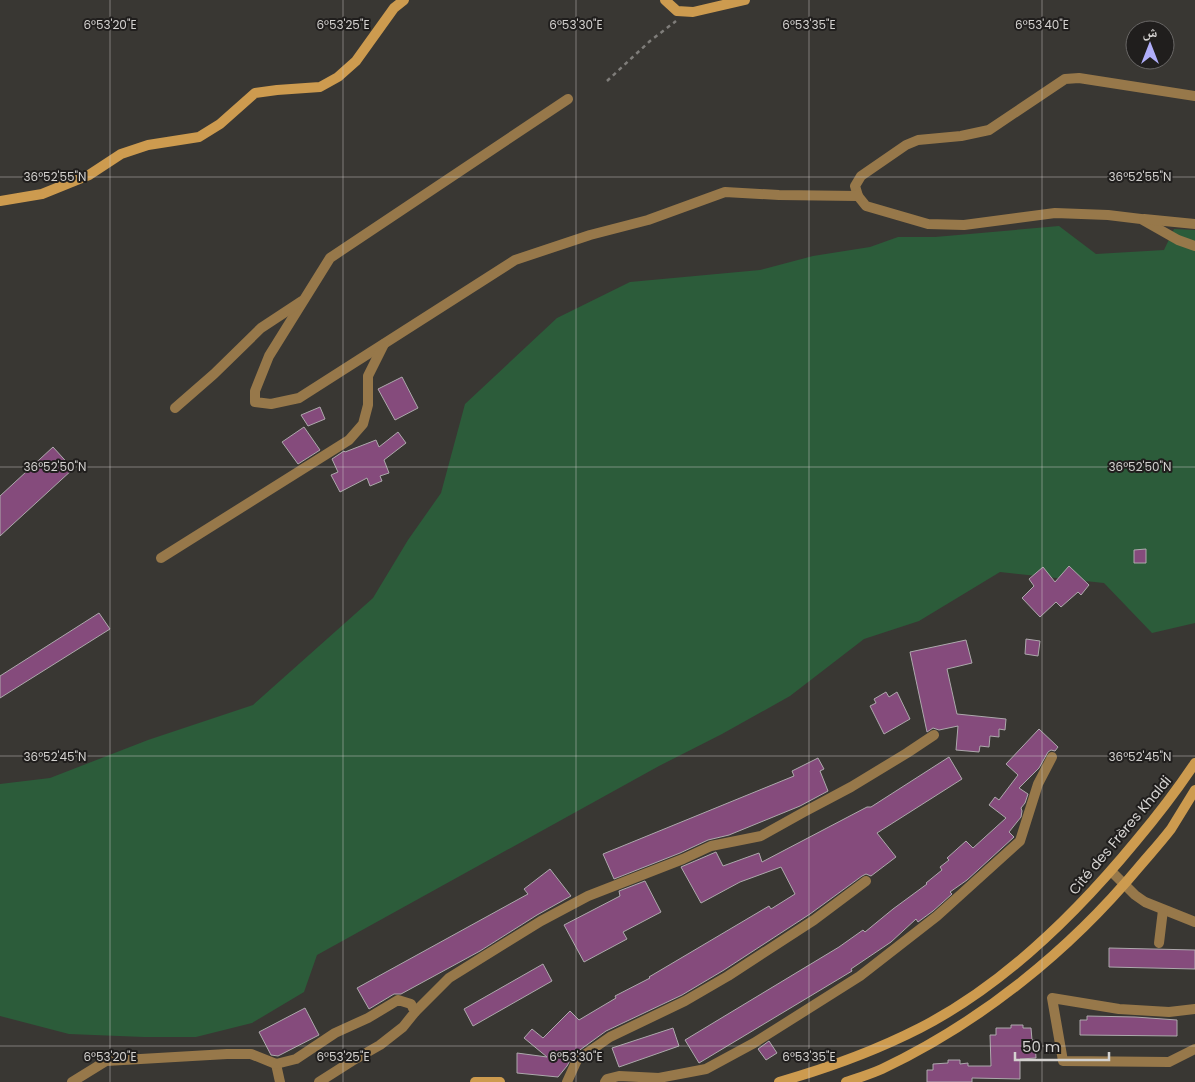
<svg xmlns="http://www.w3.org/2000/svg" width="1195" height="1082" viewBox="0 0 1195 1082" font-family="Poppins,'Noto Naskh Arabic',sans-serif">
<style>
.green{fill:#2c5c3a}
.building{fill:#854b7c;stroke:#ada9ac}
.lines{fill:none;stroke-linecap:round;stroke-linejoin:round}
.path{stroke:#7f7d7a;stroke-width:2.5;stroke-dasharray:4 4;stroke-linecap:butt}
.street{stroke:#97784a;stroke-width:10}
.secondary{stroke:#cd9b4f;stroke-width:10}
.ticks{fill:none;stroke:#d4d2d0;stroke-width:1;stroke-opacity:0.45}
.labels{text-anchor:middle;stroke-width:4;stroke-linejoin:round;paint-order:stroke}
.street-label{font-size:14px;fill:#d4d2d0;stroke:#201e1d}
.ticks-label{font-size:12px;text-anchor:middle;fill:#d4d2d0;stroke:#201e1d;stroke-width:4;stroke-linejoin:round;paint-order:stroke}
</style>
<rect width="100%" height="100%" fill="#393733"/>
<path class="green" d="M1059 226 1096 254 1164 250 1174 229 1195 230V623L1152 633 1104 583 1000 572 919 621 864 639 790 696 722 734 659 766 317 955 304 992 252 1023 196 1037H144L69 1034 0 1016V784L50 778 148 740 253 705 373 598 408 540 441 493 465 404 557 318 630 282 760 270 813 256 870 247 898 237H935Z"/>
<g class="building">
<path d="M402 377 418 408 395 420 378 389Z"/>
<path d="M320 407 325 419 308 426 301 415Z"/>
<path d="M304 427 320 450 298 464 282 442Z"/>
<path d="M398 432 406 443 384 460 389 473 380 476 382 481 370 486 367 478 340 492 331 475 338 472 332 459 344 451 345 452 376 440 379 447Z"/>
<path d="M53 447 73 469 0 536V496Z"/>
<path d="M1146 549V563H1134V550Z"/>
<path d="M1069 566 1089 585 1081 595 1078 592 1061 607 1056 602 1040 617 1022 598 1034 586 1029 579 1043 567 1055 582Z"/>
<path d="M99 613 110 629 0 698V676Z"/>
<path d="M1026 639 1040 641 1038 656 1025 654Z"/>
<path d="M966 640 972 663 947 669 957 714 1006 719 1005 730 999 729V737L990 736 989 747 980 746 979 752 956 750 958 726 939 730 933 728 927 732 910 652Z"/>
<path d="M886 692 889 697 897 692 910 719 884 734 870 706 876 703 874 699Z"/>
<path d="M1039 729 1058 747 1055 751 1051 750 1048 752 1039 768 1019 788 1028 794 1025 803 1021 808 1022 811 1021 817 1009 832 1014 837 967 880 950 892 952 894 933 911 918 922 916 919 891 942 851 969 852 971 699 1063 685 1040 839 947 863 930 865 932 893 909 927 884 926 883 942 870 940 867 949 860 947 858 966 841 973 848 1006 818 989 805 995 797 999 800 1018 775 1006 764Z"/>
<path d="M949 757 962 779 877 833 896 857 871 876 866 874 862 876 810 914 724 970 682 995 606 1031 573 1055 567 1066 558 1077 517 1073V1053L547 1057 524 1038 532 1029 543 1038 570 1011 579 1020 616 998 615 996 650 978 649 977 769 906 771 909 795 894 781 867 740 882 701 903 681 867 716 852 723 866 759 853 762 862 867 807H871Z"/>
<path d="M818 758 824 769 820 771 828 791 800 806 729 835 708 840 680 853 614 879 603 854 794 776 792 771Z"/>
<path d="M550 869 571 896 537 915 480 951 401 994H394L369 1009 357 988 528 894 524 889Z"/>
<path d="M645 881 661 912 623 932 627 939 584 962 564 925 620 896 619 891Z"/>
<path d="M1109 948 1195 950V969L1109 967Z"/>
<path d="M543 964 552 981 473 1026 464 1009Z"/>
<path d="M305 1008 319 1035 278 1056 271 1055 259 1032Z"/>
<path d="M1087 1016 1135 1017 1177 1020V1036L1080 1035V1020H1087Z"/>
<path d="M1011 1025H1023V1028H1031L1032 1040H1035L1036 1058 1020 1059V1079L972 1078V1082H927V1070H933V1064L948 1063V1060H960V1064L968 1063V1066H991L990 1035H996V1028H1011Z"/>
<path d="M673 1028 679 1046 619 1067 612 1048Z"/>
<path d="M769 1041 777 1053 766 1060 758 1049Z"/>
</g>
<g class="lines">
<path class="path" d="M607 81 650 41 676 21"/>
<g class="street">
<path d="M1195 96 1079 78 1065 79 989 130 961 136 918 140 906 145 861 176 855 186 858 196 866 206 928 224 964 225 1055 213 1108 215 1141 219 1178 240 1195 246"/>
<path d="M568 99 330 258 269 356 255 391V402L271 404 299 398 515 260 590 235 648 220 725 192 779 195 858 196"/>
<path d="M1144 219 1195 224"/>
<path d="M175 408 214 374 261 328 302 301"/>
<path d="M161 558 349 440 363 424 368 405V376L384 344"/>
<path d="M1111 871 1135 895 1145 902 1195 922"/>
<path d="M1159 943 1163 910"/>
<path d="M1195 1009 1169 1012 1119 1009 1052 998 1063 1061 1169 1062 1195 1049"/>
<path d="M415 1012 449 978 541 921 588 896 683 859 711 846 761 836 804 812 851 787 907 753 934 735"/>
<path d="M276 1064 280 1082"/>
<path d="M72 1082 106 1061 227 1054H251L276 1064 296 1059 335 1033 368 1018 398 1000 411 1004 415 1012 403 1027 380 1045 352 1061 319 1082"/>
<path d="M567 1082 577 1060 610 1037 685 1001 728 976 814 920 866 881"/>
<path d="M605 1082 607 1079 619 1076 659 1078 706 1069 754 1043 860 976 937 916 1020 841 1038 784 1052 757"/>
</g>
<g class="secondary">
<path d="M665 0 677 11 693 12 745 0"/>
<path d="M0 201 42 194 89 175 121 154 148 145 199 137 220 124 255 93 277 90 320 87 338 77 356 61 394 8 404 0"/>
<path d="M475 1082H500"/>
<path d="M779 1082C828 1068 875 1051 920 1028 1004 985 1076 914 1136 841 1157 816 1177 790 1195 763"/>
<path d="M846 1082C858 1078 871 1074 882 1069 981 1022 1069 951 1139 867 1150 854 1161 842 1171 829 1179 816 1187 803 1195 790"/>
</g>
</g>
<path class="ticks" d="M110 0V1082M343 0V1082M576 0V1082M809 0V1082M1042 0V1082M0 177H1195M0 467H1195M0 756H1195M0 1046H1195"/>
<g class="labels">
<g class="street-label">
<text transform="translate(1120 835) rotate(-50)" y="5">Cité des Frères Khaldi</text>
</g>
</g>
<g class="ticks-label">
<text x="110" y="29">6°53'20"E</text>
<text x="343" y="29">6°53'25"E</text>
<text x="576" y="29">6°53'30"E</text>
<text x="809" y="29">6°53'35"E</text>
<text x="1042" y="29">6°53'40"E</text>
<text x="55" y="181">36°52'55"N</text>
<text x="1140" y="181">36°52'55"N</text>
<text x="55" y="471">36°52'50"N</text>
<text x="1140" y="471">36°52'50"N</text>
<text x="55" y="761">36°52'45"N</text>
<text x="1140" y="761">36°52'45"N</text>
<text x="110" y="1061">6°53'20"E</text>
<text x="343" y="1061">6°53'25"E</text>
<text x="576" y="1061">6°53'30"E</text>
<text x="809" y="1061">6°53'35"E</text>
</g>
<g transform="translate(1150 45)"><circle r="24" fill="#201e1d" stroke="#686665"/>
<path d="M0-4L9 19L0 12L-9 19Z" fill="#b0aefa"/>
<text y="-8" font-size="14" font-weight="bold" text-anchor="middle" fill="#d4d2d0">ش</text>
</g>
<path d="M1015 1052v8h94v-8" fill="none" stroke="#d4d2d0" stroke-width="2.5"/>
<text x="1022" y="1052" font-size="15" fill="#d4d2d0" stroke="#201e1d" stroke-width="4" paint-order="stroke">50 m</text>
</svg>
